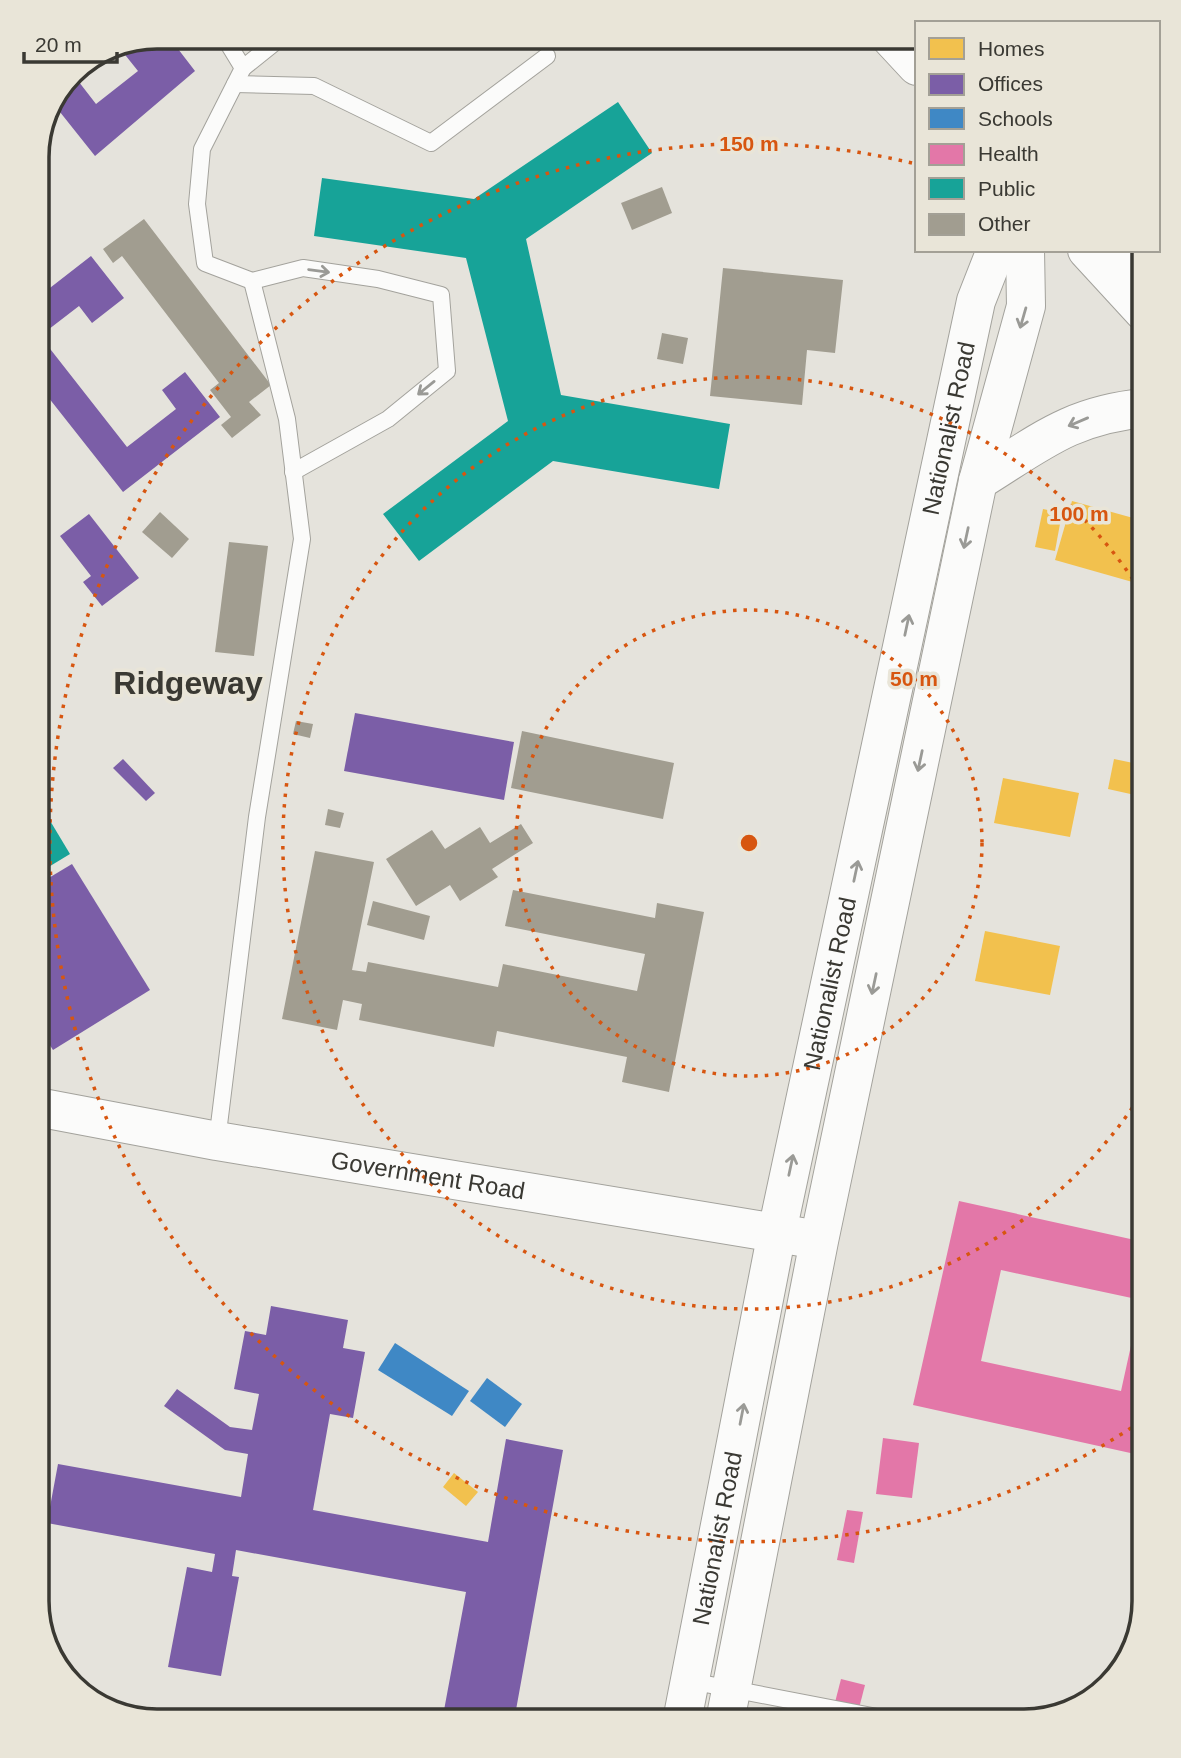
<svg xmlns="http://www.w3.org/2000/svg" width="1181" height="1758" viewBox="0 0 1181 1758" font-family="Helvetica,sans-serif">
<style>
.homes{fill:#f2c14e}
.offices{fill:#7b5ea7}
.schools{fill:#3f88c5}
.health{fill:#e377a8;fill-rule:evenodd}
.public{fill:#17a398}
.building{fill:#a19d90}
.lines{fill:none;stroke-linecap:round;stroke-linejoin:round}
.lane-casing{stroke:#a3a29c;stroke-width:18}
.secondary-casing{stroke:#a3a29c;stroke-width:40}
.lane{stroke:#fbfbfa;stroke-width:16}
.secondary{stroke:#fbfbfa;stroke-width:38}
.oneway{stroke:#9a9a96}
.ring{fill:none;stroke:#d75610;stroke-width:3.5;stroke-dasharray:3.5 7}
.labels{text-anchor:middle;stroke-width:7;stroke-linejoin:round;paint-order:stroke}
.street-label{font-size:24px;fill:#3a3933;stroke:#e9e5d8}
.district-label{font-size:32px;font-weight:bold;fill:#3a3933;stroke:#e9e5d8}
.rim{fill:none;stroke:#3a3933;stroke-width:3.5}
.centre{fill:#d75610;stroke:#e9e5d8;stroke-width:3.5}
.ring-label{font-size:21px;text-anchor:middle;font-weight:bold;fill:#d75610;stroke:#e9e5d8;stroke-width:7;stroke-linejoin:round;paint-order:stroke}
</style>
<rect width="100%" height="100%" fill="#e5e3dc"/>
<g class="homes">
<path d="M1072 501 1144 521 1143 585 1055 560Z"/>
<path d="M1043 509 1062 513 1055 551 1035 547Z"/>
<path d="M1143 739 1144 797 1108 789 1114 759 1138 764Z"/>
<path d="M1003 778 1079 793 1070 837 994 823Z"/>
<path d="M985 931 1060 946 1050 995 975 981Z"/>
<path d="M454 1473 478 1492 466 1506 443 1487Z"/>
</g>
<g class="offices">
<path d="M175 45 195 71 95 156 56 107 72 73 96 104 138 71 118 46Z"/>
<path d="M91 256 124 298 92 323 79 306 40 336 127 447 176 409 162 390 185 372 220 417 123 492 37 383V298Z"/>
<path d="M89 514 139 578 102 606 83 582 91 576 60 536Z"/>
<path d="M355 713 514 742 504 800 344 771Z"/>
<path d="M123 759 155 793 146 801 113 768Z"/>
<path d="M72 864 150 990 53 1050 37 1025V885Z"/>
<path d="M271 1306 348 1320 343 1348 365 1352 353 1418 330 1414 313 1510 488 1542 506 1439 563 1450 514 1721H442L466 1592 236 1550 232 1576 239 1577 221 1676 168 1667 187 1567 212 1572 215 1554 47 1523 58 1464 241 1497 248 1454 225 1450 164 1406 177 1389 230 1427 252 1430 259 1394 234 1389 245 1331 266 1335Z"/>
<path d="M70 1677 105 1704 104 1706 91 1701Z"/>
</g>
<g class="schools">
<path d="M395 1343 469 1391 452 1416 378 1370Z"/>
<path d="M487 1378 522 1404 505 1427 470 1401Z"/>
</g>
<g class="health">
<path d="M959 1201 1144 1242V1456L913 1405ZM1001 1270 1141 1300 1121 1391 981 1361Z"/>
<path d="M883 1438 919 1443 912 1498 876 1494Z"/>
<path d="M847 1510 863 1512 854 1563 837 1560Z"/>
<path d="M841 1679 865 1685 856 1720 832 1714Z"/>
</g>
<g class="public">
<path d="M618 102 652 153 526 239 561 395 730 424 719 489 553 461 419 561 383 514 508 421 466 258 314 236 322 178 474 199Z"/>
<path d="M37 799 70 854 37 874Z"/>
</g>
<g class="building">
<path d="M662 187 672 213 632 230 621 203Z"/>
<path d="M144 219 271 385 249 402 261 415 232 438 221 425 231 417 210 390 219 383 122 256 113 263 103 249Z"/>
<path d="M723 268 843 280 835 353 807 350 802 405 710 396Z"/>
<path d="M662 333 688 338 683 364 657 359Z"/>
<path d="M160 512 189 539 172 558 142 532Z"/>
<path d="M229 542 268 546 254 656 215 652Z"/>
<path d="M296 721 313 724 310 738 293 734Z"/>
<path d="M522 731 674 763 663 819 511 788Z"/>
<path d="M328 809 344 813 340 828 325 825Z"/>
<path d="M521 824 533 843 492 869 498 877 460 901 450 885 416 906 386 859 432 830 445 849 480 827 490 843Z"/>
<path d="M315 851 374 862 352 970 366 972 368 962 498 987 503 964 637 991 645 954 505 926 513 890 655 918 657 903 704 912 669 1092 622 1082 627 1057 497 1031 494 1047 359 1020 362 1004 343 1000 337 1030 282 1019Z"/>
<path d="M373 901 430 916 424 940 367 925Z"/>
</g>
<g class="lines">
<defs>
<g id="lane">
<path d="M229 45 243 68 202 149 197 204 205 263 252 281 303 268 378 279 441 295 447 371 388 419 293 472"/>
<path d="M243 68 273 44"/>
<path d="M235 84 314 86 431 143 547 56"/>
<path d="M217 1141 257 817 302 539 287 419 252 281"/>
<path d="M690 1681 898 1721"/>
</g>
<g id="secondary">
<path d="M891 38 917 66"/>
<path d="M1087 250 1144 312"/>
<path d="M1125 250 1144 263"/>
<path d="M978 481C1038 444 1070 415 1144 408"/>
<path id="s1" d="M37 1107 217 1141 801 1237"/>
<path id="s2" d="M682 1721 777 1232 976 301 996 250"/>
<path d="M725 1721 819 1241 978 481 1026 306 1025 250"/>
</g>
</defs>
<use href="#lane" class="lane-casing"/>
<use href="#secondary" class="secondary-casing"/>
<use href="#lane" class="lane"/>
<use href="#secondary" class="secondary"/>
</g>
<defs><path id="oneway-shaft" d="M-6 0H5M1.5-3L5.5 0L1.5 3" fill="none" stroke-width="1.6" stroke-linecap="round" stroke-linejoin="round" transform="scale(1.75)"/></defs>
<g class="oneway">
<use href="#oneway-shaft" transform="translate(319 271) rotate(8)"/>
<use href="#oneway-shaft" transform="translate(1023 318) rotate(106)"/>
<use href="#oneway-shaft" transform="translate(426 388) rotate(141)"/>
<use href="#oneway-shaft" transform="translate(1078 422) rotate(157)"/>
<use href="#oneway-shaft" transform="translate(966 538) rotate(102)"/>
<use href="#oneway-shaft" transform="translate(907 625) rotate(-78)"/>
<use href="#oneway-shaft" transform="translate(920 761) rotate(102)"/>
<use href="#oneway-shaft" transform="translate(856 871) rotate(-78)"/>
<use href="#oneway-shaft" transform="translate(874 984) rotate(102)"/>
<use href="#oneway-shaft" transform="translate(791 1165) rotate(-78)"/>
<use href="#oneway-shaft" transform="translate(742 1414) rotate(-79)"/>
</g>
<g class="ring">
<circle cx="749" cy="843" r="233"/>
<path d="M1144 1090A466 466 0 1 1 1144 596"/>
<path d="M1140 1422A699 699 0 1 1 912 163"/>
</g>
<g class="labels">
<g class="street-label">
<text dy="8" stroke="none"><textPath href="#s2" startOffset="1320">Nationalist Road</textPath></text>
<text dy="8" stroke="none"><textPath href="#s2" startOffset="752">Nationalist Road</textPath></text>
<text dy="8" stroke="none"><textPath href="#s1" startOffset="397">Government Road</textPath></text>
<text dy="8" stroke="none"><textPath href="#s2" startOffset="186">Nationalist Road</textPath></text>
</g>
<g class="district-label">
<text x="188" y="694">Ridgeway</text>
</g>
</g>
<path d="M0 0H1181V1758H0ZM157 49H1024A108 108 0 0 1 1132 157V1601A108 108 0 0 1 1024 1709H157A108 108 0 0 1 49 1601V157A108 108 0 0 1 157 49Z" fill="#e9e5d8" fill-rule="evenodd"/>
<path class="rim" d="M157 49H1024A108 108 0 0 1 1132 157V1601A108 108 0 0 1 1024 1709H157A108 108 0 0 1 49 1601V157A108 108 0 0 1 157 49Z"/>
<circle cx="749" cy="843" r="10" class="centre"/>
<g class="ring-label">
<text x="749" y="151">150 m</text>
<text x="1079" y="521">100 m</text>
<text x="914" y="686">50 m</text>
</g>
<rect x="915" y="21" width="245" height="231" fill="#e9e5d8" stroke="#a3a096" stroke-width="2"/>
<rect x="929" y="38" width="35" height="21" fill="#f2c14e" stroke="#a3a096" stroke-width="2"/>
<text x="978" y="56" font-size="21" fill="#3a3933">Homes</text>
<rect x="929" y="74" width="35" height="21" fill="#7b5ea7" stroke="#a3a096" stroke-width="2"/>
<text x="978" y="91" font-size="21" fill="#3a3933">Offices</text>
<rect x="929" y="108" width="35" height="21" fill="#3f88c5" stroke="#a3a096" stroke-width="2"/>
<text x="978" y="126" font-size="21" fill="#3a3933">Schools</text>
<rect x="929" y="144" width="35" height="21" fill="#e377a8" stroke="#a3a096" stroke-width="2"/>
<text x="978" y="161" font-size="21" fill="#3a3933">Health</text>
<rect x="929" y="178" width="35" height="21" fill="#17a398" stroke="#a3a096" stroke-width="2"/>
<text x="978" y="196" font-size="21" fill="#3a3933">Public</text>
<rect x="929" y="214" width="35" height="21" fill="#a19d90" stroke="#a3a096" stroke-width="2"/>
<text x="978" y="231" font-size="21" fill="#3a3933">Other</text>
<path d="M24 52v10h93v-10" fill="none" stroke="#3a3933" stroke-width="3.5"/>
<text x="35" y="52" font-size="21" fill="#3a3933" stroke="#e9e5d8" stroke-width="5" paint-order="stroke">20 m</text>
</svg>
